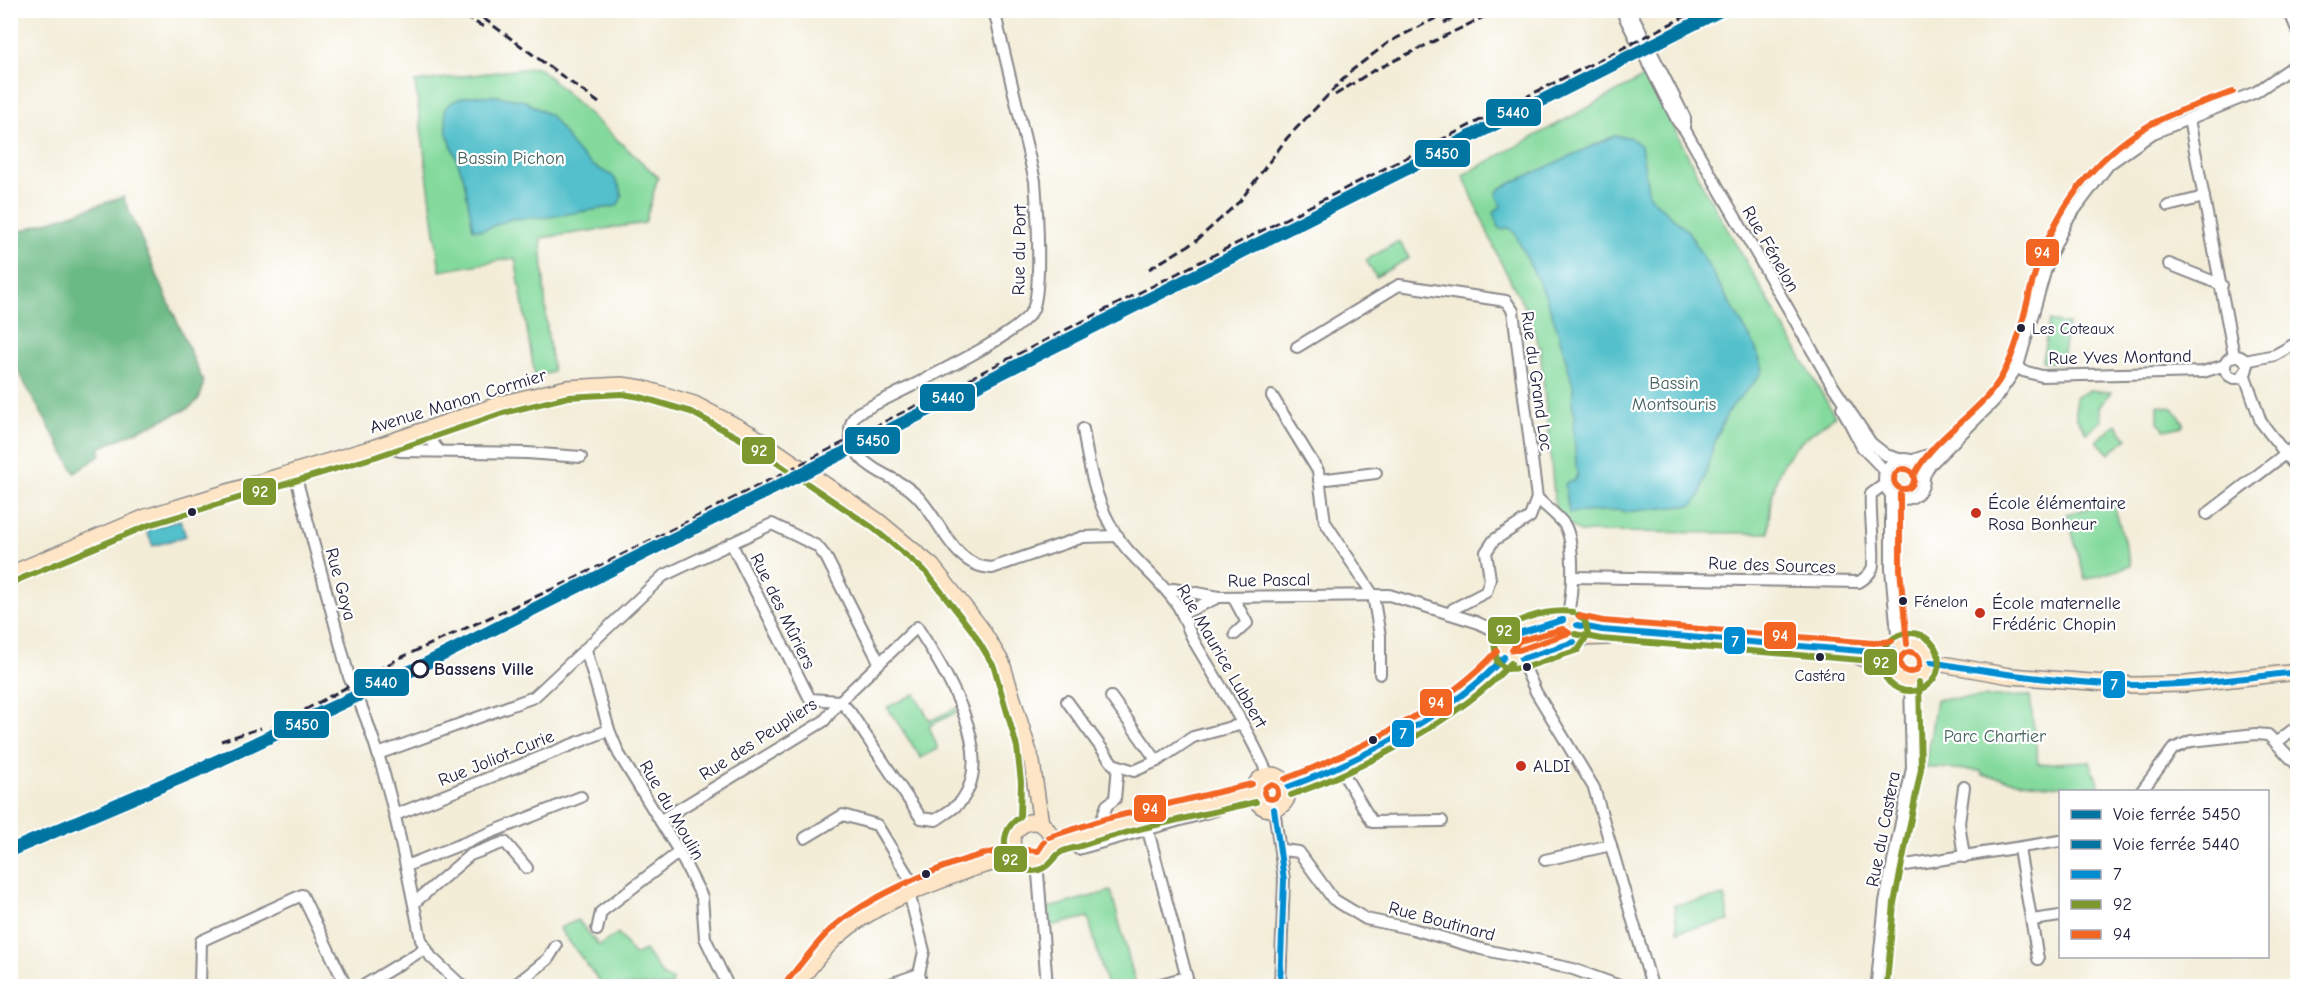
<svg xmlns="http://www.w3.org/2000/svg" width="2308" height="997" viewBox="0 0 2308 997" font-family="'Comic Neue',sans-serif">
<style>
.green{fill:#84da9d;stroke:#537e6c;stroke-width:1.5}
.forest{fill:#6bba84;stroke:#466e60;stroke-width:1.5}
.water{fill:#53c0cb;stroke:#3a7183;stroke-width:1.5}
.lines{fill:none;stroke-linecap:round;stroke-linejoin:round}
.street-casing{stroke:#8a888a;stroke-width:14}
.secondary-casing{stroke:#8a888a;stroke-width:18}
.street{stroke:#fff;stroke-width:10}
.secondary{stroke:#fde5c5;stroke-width:15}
.rail{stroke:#22223b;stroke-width:3;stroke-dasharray:9 4.5;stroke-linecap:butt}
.bus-1-casing{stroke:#fff;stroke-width:10}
.bus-2-casing{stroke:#fff;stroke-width:10}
.bus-3-casing{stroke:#fff;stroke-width:10}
.bus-1{stroke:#008cd0;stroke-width:6}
.bus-2{stroke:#7c982e;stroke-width:6}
.bus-3{stroke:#f26522;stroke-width:6}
.rail-1-casing{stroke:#fff;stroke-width:12}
.rail-2-casing{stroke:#fff;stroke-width:12}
.rail-1{stroke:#0075a1;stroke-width:8}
.rail-2{stroke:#0075a1;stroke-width:8}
.bus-dot{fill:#22223b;stroke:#fff;stroke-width:2}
.poi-dot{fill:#c8321e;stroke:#fff;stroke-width:2}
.stop-dot{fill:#fff;stroke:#22223b;stroke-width:3}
.labels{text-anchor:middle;stroke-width:4.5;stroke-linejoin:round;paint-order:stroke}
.bus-label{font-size:16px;fill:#22223b;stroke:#fff;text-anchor:start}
.park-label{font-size:18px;fill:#44625d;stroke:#fff}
.street-label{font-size:18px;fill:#22223b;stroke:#fff}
.poi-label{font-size:18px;fill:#22223b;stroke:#fff;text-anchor:start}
.stop-label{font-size:18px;font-weight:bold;fill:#22223b;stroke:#fff;text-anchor:start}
.line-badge{stroke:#fff;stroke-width:2}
.badge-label{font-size:16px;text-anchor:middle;font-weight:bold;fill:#fff}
</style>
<rect width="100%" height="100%" fill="#fff"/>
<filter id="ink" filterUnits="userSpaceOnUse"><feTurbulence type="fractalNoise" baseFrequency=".0167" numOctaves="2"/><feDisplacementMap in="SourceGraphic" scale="12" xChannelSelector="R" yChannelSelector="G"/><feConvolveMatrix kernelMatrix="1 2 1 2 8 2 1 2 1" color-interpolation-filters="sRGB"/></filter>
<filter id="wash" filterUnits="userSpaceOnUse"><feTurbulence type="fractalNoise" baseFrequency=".008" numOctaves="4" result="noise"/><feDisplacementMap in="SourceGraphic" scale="24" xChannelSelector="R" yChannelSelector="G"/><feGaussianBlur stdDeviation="1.35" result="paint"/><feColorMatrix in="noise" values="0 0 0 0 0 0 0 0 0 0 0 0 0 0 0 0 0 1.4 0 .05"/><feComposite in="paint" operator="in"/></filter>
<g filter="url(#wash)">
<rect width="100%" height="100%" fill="#f3edd8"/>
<g class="green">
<path d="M538 67 658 177 645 223 541 238 547 329 553 372 535 377 515 258 440 271 415 82Z"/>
<path d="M1648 75 1706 192 1835 416C1819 428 1800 440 1788 456 1774 474 1768 511 1769 533L1580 532 1556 516 1540 348 1525 308 1499 259 1463 175Z"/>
<path d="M1399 241 1409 258 1376 277 1366 260Z"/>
<path d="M2049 321 2068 324 2061 364 2042 361Z"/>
<path d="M2090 390 2112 392 2099 407 2102 420 2086 433 2076 416 2075 397Z"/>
<path d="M2158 405 2173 408 2184 423 2183 426 2165 430 2158 423Z"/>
<path d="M2116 424 2127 438 2109 454 2097 441Z"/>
<path d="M2113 501 2131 566 2085 580 2067 514Z"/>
<path d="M915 694 930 721 956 708 957 712 929 726 938 749 921 758 887 707Z"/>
<path d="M2030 696 2038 764 2090 761 2099 786C2059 789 2022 782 1982 775L1981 771 1926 767 1936 699Z"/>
<path d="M1111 891 1136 985 1107 986 1088 917 1050 926 1048 908Z"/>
<path d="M1724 896 1729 921 1678 931 1674 905Z"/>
<path d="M578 920 599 946 618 933 634 955 645 950 663 976 672 980V986H603L559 928Z"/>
</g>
<path class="forest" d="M123 197 203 381C203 396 198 402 187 409L99 448 101 455 75 473 11 359V234Z"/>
<g class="water">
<path d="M496 96 525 101 551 116 576 150 592 165 613 176 620 187 622 197 617 206 549 217 511 219 483 230 473 229 464 179 447 133 445 109C457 93 479 96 496 96Z"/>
<path d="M1614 136 1630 137 1641 146 1649 196 1688 231 1755 346 1763 369C1760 380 1738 397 1731 408 1714 434 1708 466 1700 496L1693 505 1625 512 1621 510 1569 513 1565 483 1574 481 1577 475 1573 422 1576 420 1572 404 1573 386 1557 328 1545 295 1514 232 1509 228 1500 229 1493 213 1501 206 1496 193 1501 188Z"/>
<path d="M180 520 186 536 153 546 146 530Z"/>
</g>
</g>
<g filter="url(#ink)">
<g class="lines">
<defs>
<g id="street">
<path d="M994 10 1035 181C1037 207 1042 287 1033 309 1021 337 891 395 858 413 841 428 854 456 872 467 886 477 902 481 915 494 941 518 952 567 992 568L1083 537 1118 536"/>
<path d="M1625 10 1624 16 1678 122 1685 130 1831 383 1871 443 1886 455 1899 459"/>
<path d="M1630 10 1685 118V130"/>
<path d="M2289 10 2298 32"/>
<path d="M2189 119 2234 356"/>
<path d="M2168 206 2204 197"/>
<path d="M2169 264 2222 285"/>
<path d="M1297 347 1399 285 1506 301 1513 311 1537 498 1530 517 1494 540 1486 552 1490 579 1486 592 1453 609 1451 614"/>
<circle cx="2236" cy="367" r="11"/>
<path d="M2245 361 2275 355 2298 342"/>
<path d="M2018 366 2023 371 2042 376 2203 372 2225 365"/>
<path d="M2244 373 2261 422 2298 470"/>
<path d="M1272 396 1318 471 1325 522 1373 595 1380 636V674"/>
<path d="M1842 408 1862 447 1885 471"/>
<path d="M438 425 432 442 439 451"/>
<path d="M1083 429C1089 470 1098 515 1126 548 1143 568 1164 584 1178 606 1185 618 1188 631 1195 643 1221 687 1248 729 1268 775"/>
<path d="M391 441 396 450 400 451 527 453 581 457"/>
<circle cx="1904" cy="479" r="20"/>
<path d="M1913 460 1942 450"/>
<path d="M294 470 349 677C387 760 403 851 421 940L431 957 462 986"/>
<path d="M1924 476 1930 465 1994 401 2018 366 2049 258 2067 220 2109 164 2153 133 2256 92 2298 63"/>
<path d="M1319 480 1376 473"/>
<path d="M1891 494V569L1898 645"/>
<path d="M1537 498C1545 506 1557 515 1564 524 1576 542 1573 599 1566 620"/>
<path d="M2207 514 2298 444"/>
<path d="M1573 577 1859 582C1864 579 1869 575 1872 569 1876 560 1869 511 1871 494L1885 484"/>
<path d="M1168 592 1173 589 1219 597 1389 595 1476 622 1495 631 1504 640"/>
<path d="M1233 597 1247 623 1235 634"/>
<path d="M1182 614 1219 597"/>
<path d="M1898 624 1910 641"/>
<path d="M586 650 609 730 619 754 678 850 702 897 705 938 728 986"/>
<path d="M1521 659 1536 692 1594 788 1652 986"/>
<path d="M1111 697 1157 761"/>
<path d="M1067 701 1113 764 1134 771 1157 761 1193 737 1243 724"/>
<path d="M2276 743 2298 766"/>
<path d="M378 754 534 697 663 576 772 524 817 546 826 557 879 662"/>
<path d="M1340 768 1372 822 1442 821"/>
<path d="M2141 792 2173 749 2191 741 2256 734 2268 735 2276 743 2291 731 2298 730"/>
<path d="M1274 809 1284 880 1280 986"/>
<path d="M395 815 609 730"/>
<path d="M1145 819 1189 986"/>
<path d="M661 820 824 721 840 701 917 627C944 669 997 751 962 800 956 808 944 814 936 820L921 818 850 712 840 701 810 699 731 543"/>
<path d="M1099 827 1107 805 1115 799 1118 766"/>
<path d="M805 838 843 815 877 825 916 889"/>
<path d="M1078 839V849L1216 810 1225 804"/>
<path d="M2019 849 2038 959"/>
<path d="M1282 850 1299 852 1333 899 1366 919 1413 929 1481 949 1573 969 1620 986"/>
<path d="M1964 857 1959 823 1964 787"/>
<path d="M1545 860 1611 845"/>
<path d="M1037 861 1047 986"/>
<path d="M406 866 581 797"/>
<path d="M1893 867 2060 841"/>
<path d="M909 893 924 951 919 974 922 986"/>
<path d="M414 903 470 855 505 842 527 868"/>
<path d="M2032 920 2060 916"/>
<path d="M597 930 601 912 674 856 678 850"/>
<path d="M200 986 201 941 302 895 346 986"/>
<path d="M363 986 426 948"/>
<path d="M514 986 548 959 556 946"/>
<path d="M884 986 919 974"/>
<path d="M1154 986 1186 977"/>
<path d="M1879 986 1877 981 1885 902 1912 768 1910 682"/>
</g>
<g id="secondary">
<path d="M10 574 146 517 372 448 500 404 567 388 622 385 642 388 694 404 751 434 878 521 932 566 980 627 1002 663 1032 762 1041 824"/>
<path d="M1563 620 1577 625 1579 635 1574 642C1559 648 1517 665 1504 657L1501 645 1508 635Z"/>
<path d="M1577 625 1602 630 1808 645 1874 652 1893 650"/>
<path d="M1578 638 1608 637"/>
<circle cx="1910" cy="661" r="21"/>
<path d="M1859 657 1890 667"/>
<path d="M1931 662 2010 676 2132 685 2186 684 2298 672"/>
<circle cx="1271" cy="792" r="17"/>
<path d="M1288 787C1347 767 1388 744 1439 709 1463 693 1486 679 1504 657"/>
<path d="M1052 846 1107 828 1254 793"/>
<path d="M795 986C808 970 821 951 837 937 875 903 924 887 971 869 984 865 998 861 1011 859 1029 856 1051 872 1052 839 1040 801 992 835 1022 859"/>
</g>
</defs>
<use href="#street" class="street-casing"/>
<use href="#secondary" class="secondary-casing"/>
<use href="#street" class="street"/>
<use href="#secondary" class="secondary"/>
<g class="rail">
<path d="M452 10 484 27"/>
<path d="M472 10 599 103"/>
<path d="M1444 23 1470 10"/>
<path d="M1335 95 1371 72 1498 10"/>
<path d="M1149 269 1196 241 1240 201 1287 138 1351 71 1389 42 1452 10"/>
<path d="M221 741 261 728"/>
<path d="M210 762 400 658 568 582 1698 10"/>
</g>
<defs>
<g id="bus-1">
<path d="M1577 625 1602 630 1874 652 1893 650"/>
<path d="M1512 635 1563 620"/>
<path d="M1512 635 1563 620"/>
<path d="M1521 659 1574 642"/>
<path d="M1931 662C1998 674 2064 683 2132 685 2187 686 2243 678 2298 672"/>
<path d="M1288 787C1357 762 1455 712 1504 657"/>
<path d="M1274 809 1284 880 1280 986"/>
</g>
<g id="bus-2">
<path d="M13 582 149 525 375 457 503 413 568 397 622 394 640 397 691 412 746 442 873 528 926 572 973 632 994 667 1017 747 1021 782 1020 817C990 835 1009 878 1039 870 1050 867 1052 858 1060 853 1065 849 1075 848 1081 846 1138 827 1198 816 1256 802"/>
<path d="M1573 612C1549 609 1504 619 1494 643L1497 662 1507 669 1524 668 1578 650 1588 635 1585 621 1578 615"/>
<circle cx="1910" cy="662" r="29"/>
<path d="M1575 634 1601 639 1873 661 1894 659"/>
<path d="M1291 795C1361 770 1461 719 1511 663"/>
<path d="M1887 983 1894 903 1921 769 1919 682"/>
</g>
<g id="bus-3">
<circle cx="1904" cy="479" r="10"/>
<path d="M1916 472C1937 433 1982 413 2003 374 2021 341 2025 304 2036 270 2055 210 2094 157 2148 126 2175 111 2205 102 2233 92"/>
<path d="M1900 494V569L1907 644"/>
<path d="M1579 616 1603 621 1874 643 1892 641"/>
<path d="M1563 629 1569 633 1519 650H1512L1519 641Z"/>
<circle cx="1910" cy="662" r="10"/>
<path d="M1285 779C1352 754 1450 705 1497 651"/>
<circle cx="1271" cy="792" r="7"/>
<path d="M1049 837 1105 819 1252 784"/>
<path d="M788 980C801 964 814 946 829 931 866 896 960 855 1011 849 1020 848 1029 851 1038 851L1044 842"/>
</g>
</defs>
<use href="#bus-1" class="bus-1-casing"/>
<use href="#bus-2" class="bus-2-casing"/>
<use href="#bus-3" class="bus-3-casing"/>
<use href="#bus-1" class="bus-1"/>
<use href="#bus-2" class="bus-2"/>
<use href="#bus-3" class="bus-3"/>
<defs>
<path id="rail-1" d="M10 853 207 769 416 671 1727 10"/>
<path id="rail-2" d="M10 848 205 764 414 667 1716 10"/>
</defs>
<use href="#rail-1" class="rail-1-casing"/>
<use href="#rail-2" class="rail-2-casing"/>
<use href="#rail-1" class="rail-1"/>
<use href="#rail-2" class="rail-2"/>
</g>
</g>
<g class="bus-dot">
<circle cx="2021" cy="328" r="5"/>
<circle cx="192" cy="512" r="5"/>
<circle cx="1903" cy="601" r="5"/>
<circle cx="1820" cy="657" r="5"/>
<circle cx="1527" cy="667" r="5"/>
<circle cx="1373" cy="740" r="5"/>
<circle cx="926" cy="874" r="5"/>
</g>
<g class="poi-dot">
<circle cx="1976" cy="513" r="6"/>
<circle cx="1980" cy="613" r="6"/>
<circle cx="1521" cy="766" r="6"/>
</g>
<circle class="stop-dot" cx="420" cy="669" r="8"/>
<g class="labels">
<g class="bus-label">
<text x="2032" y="334">Les Coteaux</text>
<text x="1914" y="607">Fénelon</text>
<text x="1820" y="681" text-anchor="middle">Castéra</text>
</g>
<g class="park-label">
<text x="511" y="164">Bassin Pichon</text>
<text x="1674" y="389">Bassin<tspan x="1674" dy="21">Montsouris</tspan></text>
<text x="1995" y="742">Parc Chartier</text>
</g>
<g class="street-label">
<text transform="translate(1771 249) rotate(60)" y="6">Rue Fénelon</text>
<text transform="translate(1019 250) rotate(-89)" y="6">Rue du Port</text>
<text transform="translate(2120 357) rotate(-1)" y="6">Rue Yves Montand</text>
<text transform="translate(1537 381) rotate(82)" y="6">Rue du Grand Loc</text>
<text transform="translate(458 401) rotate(-17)" y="6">Avenue Manon Cormier</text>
<text transform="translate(1772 565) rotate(2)" y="6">Rue des Sources</text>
<text transform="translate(1269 580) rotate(-1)" y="6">Rue Pascal</text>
<text transform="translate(341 584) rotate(75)" y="6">Rue Goya</text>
<text transform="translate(783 611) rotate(64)" y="6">Rue des Mûriers</text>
<text transform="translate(1222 656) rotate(60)" y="6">Rue Maurice Lubbert</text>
<text transform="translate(758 739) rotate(-33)" y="6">Rue des Peupliers</text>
<text transform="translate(496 758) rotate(-22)" y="6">Rue Joliot-Curie</text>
<text transform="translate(672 810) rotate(60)" y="6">Rue du Moulin</text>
<text transform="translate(1883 829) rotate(-79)" y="6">Rue du Castera</text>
<text transform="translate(1442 921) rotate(15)" y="6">Rue Boutinard</text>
</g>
<g class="poi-label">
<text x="1988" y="509">École élémentaire<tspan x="1988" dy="21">Rosa Bonheur</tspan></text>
<text x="1992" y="609">École maternelle<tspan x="1992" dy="21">Frédéric Chopin</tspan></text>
<text x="1533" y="772">ALDI</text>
</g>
<g class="stop-label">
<text x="434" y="675">Bassens Ville</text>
</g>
</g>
<g class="line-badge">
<rect x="1485" y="98" width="57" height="29" rx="6" fill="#0075a1"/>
<rect x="1414" y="139" width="57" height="29" rx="6" fill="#0075a1"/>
<rect x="2025" y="238" width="35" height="29" rx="6" fill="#f26522"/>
<rect x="919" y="383" width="57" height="29" rx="6" fill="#0075a1"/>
<rect x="844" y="426" width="57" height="29" rx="6" fill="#0075a1"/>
<rect x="741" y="436" width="35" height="29" rx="6" fill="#7c982e"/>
<rect x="242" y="477" width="35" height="29" rx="6" fill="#7c982e"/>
<rect x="1487" y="616" width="34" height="29" rx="6" fill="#7c982e"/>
<rect x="1763" y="621" width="34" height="29" rx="6" fill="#f26522"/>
<rect x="1723" y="626" width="23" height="29" rx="6" fill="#008cd0"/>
<rect x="1863" y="648" width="35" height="28" rx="6" fill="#7c982e"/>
<rect x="353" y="668" width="57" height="29" rx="6" fill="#0075a1"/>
<rect x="2102" y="670" width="24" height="29" rx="6" fill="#008cd0"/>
<rect x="1419" y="688" width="34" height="29" rx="6" fill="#f26522"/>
<rect x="273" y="710" width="57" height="29" rx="6" fill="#0075a1"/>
<rect x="1391" y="719" width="24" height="29" rx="6" fill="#008cd0"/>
<rect x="1133" y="794" width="34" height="29" rx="6" fill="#f26522"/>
<rect x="993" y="845" width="35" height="28" rx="6" fill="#7c982e"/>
</g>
<g class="badge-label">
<text x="1513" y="118">5440</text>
<text x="1442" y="159">5450</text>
<text x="2042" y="258">94</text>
<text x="948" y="403">5440</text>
<text x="873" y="446">5450</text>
<text x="759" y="456">92</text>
<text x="260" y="497">92</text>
<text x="1504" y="636">92</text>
<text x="1780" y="641">94</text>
<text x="1735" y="647">7</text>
<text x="1881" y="668">92</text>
<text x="381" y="688">5440</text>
<text x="2114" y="690">7</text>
<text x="1436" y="708">94</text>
<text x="302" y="730">5450</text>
<text x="1403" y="739">7</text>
<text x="1150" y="814">94</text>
<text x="1010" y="865">92</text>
</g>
<rect width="2308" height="997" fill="none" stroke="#fff" stroke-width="36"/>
<rect x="2059" y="790" width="210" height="168" fill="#ffffff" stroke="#a7a7b1" stroke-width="1.5"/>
<rect x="2071" y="810" width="30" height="9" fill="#0075a1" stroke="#a7a7b1" stroke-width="1.5"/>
<text x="2113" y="820" font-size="18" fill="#22223b">Voie ferrée 5450</text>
<rect x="2071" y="840" width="30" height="9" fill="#0075a1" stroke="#a7a7b1" stroke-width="1.5"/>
<text x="2113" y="850" font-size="18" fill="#22223b">Voie ferrée 5440</text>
<rect x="2071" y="870" width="30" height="9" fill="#008cd0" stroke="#a7a7b1" stroke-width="1.5"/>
<text x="2113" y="880" font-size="18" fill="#22223b">7</text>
<rect x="2071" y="900" width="30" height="9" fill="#7c982e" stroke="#a7a7b1" stroke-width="1.5"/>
<text x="2113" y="910" font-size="18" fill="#22223b">92</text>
<rect x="2071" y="930" width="30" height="9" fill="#f26522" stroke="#a7a7b1" stroke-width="1.5"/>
<text x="2113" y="940" font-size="18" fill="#22223b">94</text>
</svg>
